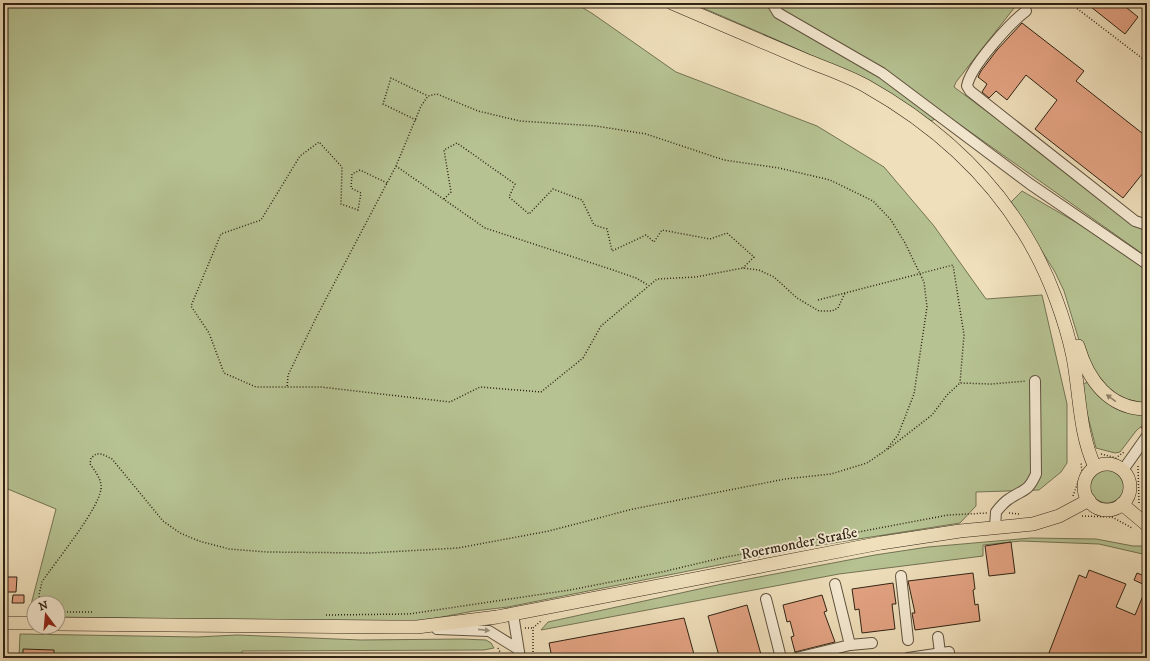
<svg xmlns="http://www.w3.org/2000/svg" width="1150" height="661" viewBox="0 0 1150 661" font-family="'IM FELL DW Pica',serif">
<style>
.green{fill:#b6c292;stroke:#737353}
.building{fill:#e3a383;stroke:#302414}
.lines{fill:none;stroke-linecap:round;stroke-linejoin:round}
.minor-casing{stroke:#60533e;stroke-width:12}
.major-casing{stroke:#302414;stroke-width:14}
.path{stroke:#302414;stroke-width:1.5;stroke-dasharray:1 2;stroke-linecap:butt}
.minor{stroke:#f5ead3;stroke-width:10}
.major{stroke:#efdfbb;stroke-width:13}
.oneway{fill:#908268}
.oneway2{fill:#9c917d}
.labels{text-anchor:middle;stroke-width:3.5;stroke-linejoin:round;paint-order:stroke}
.street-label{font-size:15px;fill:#302414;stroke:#f5ead3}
</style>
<rect width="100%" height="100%" fill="#efdfbb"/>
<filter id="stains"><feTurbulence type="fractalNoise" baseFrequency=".005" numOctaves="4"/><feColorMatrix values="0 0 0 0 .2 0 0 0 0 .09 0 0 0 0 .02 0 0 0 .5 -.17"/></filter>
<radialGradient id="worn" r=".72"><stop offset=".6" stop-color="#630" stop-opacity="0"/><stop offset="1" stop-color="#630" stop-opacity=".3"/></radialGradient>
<g class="green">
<path d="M3 3H575L593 14 676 72 817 126 884 167 934 226 986 299 1042 295 1067 404V463L1061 472 1039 490 976 492V506L960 523 814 546 508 607 474 611 409 623 58 617V603H34V616H28L56 509 3 487Z"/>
<path d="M692 3H1018L956 82 954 87 1147 231V257L945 114 931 121C857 71 773 39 692 3Z"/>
<path d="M1022 191 1079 224 1147 270V405L1128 403 1107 391 1082 350 1064 291 1055 272 1011 202Z"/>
<path d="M1088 382 1147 413V421L1136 431 1120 452 1115 453 1096 448 1086 409 1083 384Z"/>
<circle cx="1107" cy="486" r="17"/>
<path d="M1031 538 1096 539 1133 546H1147V555L1099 544 1021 541 983 545V556L839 574 541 630 548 622 722 584 875 555 928 547Z"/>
<path d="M20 634 197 637 237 635 361 640 462 639 486 640 491 643 494 648 484 650 242 651V658H19Z"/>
</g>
<g class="building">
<path d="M1086 3H1121L1138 17 1125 34Z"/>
<path d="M1022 23 1084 71 1076 81 1147 137V168L1123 198 1035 129 1057 100 1026 75 1007 100 996 91 989 98 982 92 987 84 978 77 981 71 997 50Z"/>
<path d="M1011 542 1015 573 989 576 985 546Z"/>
<path d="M1089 570 1126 584 1116 607 1135 615 1147 586V658H1047L1079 575 1086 578Z"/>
<path d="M973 573 975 589 973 590 975 605 978 604 980 621 915 630 912 613H915L908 581Z"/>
<path d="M1137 573 1147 577V586L1134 580Z"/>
<path d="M3 577H17L16 592H3Z"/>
<path d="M893 583 896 604H892L895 629 862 633 859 609 855 610 852 589Z"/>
<path d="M13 595H24V603H12Z"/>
<path d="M822 595 827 611 824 612 835 642 795 652 791 637 794 636 790 621 787 622 783 605Z"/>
<path d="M747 605 762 658H722V655L719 656 708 616Z"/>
<path d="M684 618 695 658H552L549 643Z"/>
<path d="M23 649 54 650V658H23Z"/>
</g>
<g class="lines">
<defs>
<g id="minor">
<path d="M772 3 778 13 882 73 1030 184 1147 264"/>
<path d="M1026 11C1010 23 970 67 967 86L970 91 1135 221 1147 225"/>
<path d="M1123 470 1147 436"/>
<path d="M995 527 996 512C1000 507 1004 502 1009 499 1024 489 1028 492 1036 474L1035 381"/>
<path d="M901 576 908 640"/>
<path d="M835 584 850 645"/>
<path d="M766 599 781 658"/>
<path d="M513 614 520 658"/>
<path d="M437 629 489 631 518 649"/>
<path d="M938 637 940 653"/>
<path d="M796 658 850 645 872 643"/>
<path d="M908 658 949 652"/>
</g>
<g id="major">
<path d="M672 3C716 22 759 40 803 59 824 68 846 75 866 86 953 135 1021 204 1056 299 1063 318 1069 337 1073 357 1080 394 1079 433 1095 467"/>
<path d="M1078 346C1088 380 1109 409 1147 409"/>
<circle cx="1107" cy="487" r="23"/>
<path d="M1122 504 1147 525"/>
<path d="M3 623H34"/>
<path d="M58 624 391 627H417L497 617 881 543 960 531 1033 524 1059 516 1089 500"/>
</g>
</defs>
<use href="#minor" class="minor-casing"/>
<use href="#major" class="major-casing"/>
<g class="path">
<path d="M1070 3 1147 62"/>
<path d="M416 120 383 104 391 78 428 96"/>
<path d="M396 166 485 228 613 270 636 278 648 285"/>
<path d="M387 183 360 170 352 174 351 188 361 193 358 210 341 204 342 167 319 142 300 156 261 220 221 234 191 306 209 333 224 373 256 387H321L450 402 480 387 541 392 583 358 601 326 657 279 696 277 743 268 759 270 774 277 797 298 819 311H832L838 308 845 293"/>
<path d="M444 199 451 192 444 150 457 143 515 184 509 197 529 214 553 189 582 200 594 225 607 229 612 251 646 235 654 242 662 230 710 239 727 233 754 257 743 268"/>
<path d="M818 300 953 265 964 335 960 383"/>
<path d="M1144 321 1147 320"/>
<path d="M1141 428 1147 423"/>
<path d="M888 449 932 415 947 395 960 383 991 384 1026 381"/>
<path d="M1101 454 1116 458 1124 452"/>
<path d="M1138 466 1139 504"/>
<path d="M1073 496 1082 471 1081 463"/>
<path d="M1009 513 1019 514"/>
<path d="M1082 516 1112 517 1132 528"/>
<path d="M40 603 39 595 42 582C54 563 104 504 101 485 100 477 95 471 90 464L91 458 96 454H102L112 459 163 521 180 533 199 541 229 549 267 552 369 553 458 548 549 531 633 509 785 479 831 474 867 463 886 450 898 435 914 394 927 307 924 282 905 243 891 220 873 201 830 180 779 168 724 160 646 134 596 126 520 121 478 111 437 94 428 96 421 106 396 166 317 316 288 375 287 388"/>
<path d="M58 612H94"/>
<path d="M326 615 409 614 570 590 662 572 721 558 948 515 987 513"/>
<path d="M525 628H533"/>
<path d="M41 632H51"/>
<path d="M498 648 503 658"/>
<path d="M533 658V628L542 620"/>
</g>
<use href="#minor" class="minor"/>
<use href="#major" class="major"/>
</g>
<defs><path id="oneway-solid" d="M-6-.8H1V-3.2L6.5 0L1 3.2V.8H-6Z"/></defs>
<use class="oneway" href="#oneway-solid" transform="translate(1111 398) rotate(-144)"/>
<use class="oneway2" href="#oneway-solid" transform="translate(484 630) rotate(6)"/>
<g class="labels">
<g class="street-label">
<text transform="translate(799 543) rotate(-11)" y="5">Roermonder Straße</text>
</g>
</g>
<rect width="1150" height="661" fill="none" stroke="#efdfbb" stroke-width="16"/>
<rect x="4" y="4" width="1142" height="653" fill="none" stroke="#302414" stroke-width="2"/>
<rect x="8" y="8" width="1134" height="645" fill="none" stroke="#302414"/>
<g transform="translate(46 615) rotate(344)"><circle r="19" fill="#f5ead3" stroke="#a69b87"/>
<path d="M0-3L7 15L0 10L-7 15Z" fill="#8f2418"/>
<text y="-6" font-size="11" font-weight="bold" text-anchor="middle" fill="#302414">N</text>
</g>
<rect width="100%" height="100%" filter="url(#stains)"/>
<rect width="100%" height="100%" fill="url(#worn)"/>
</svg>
